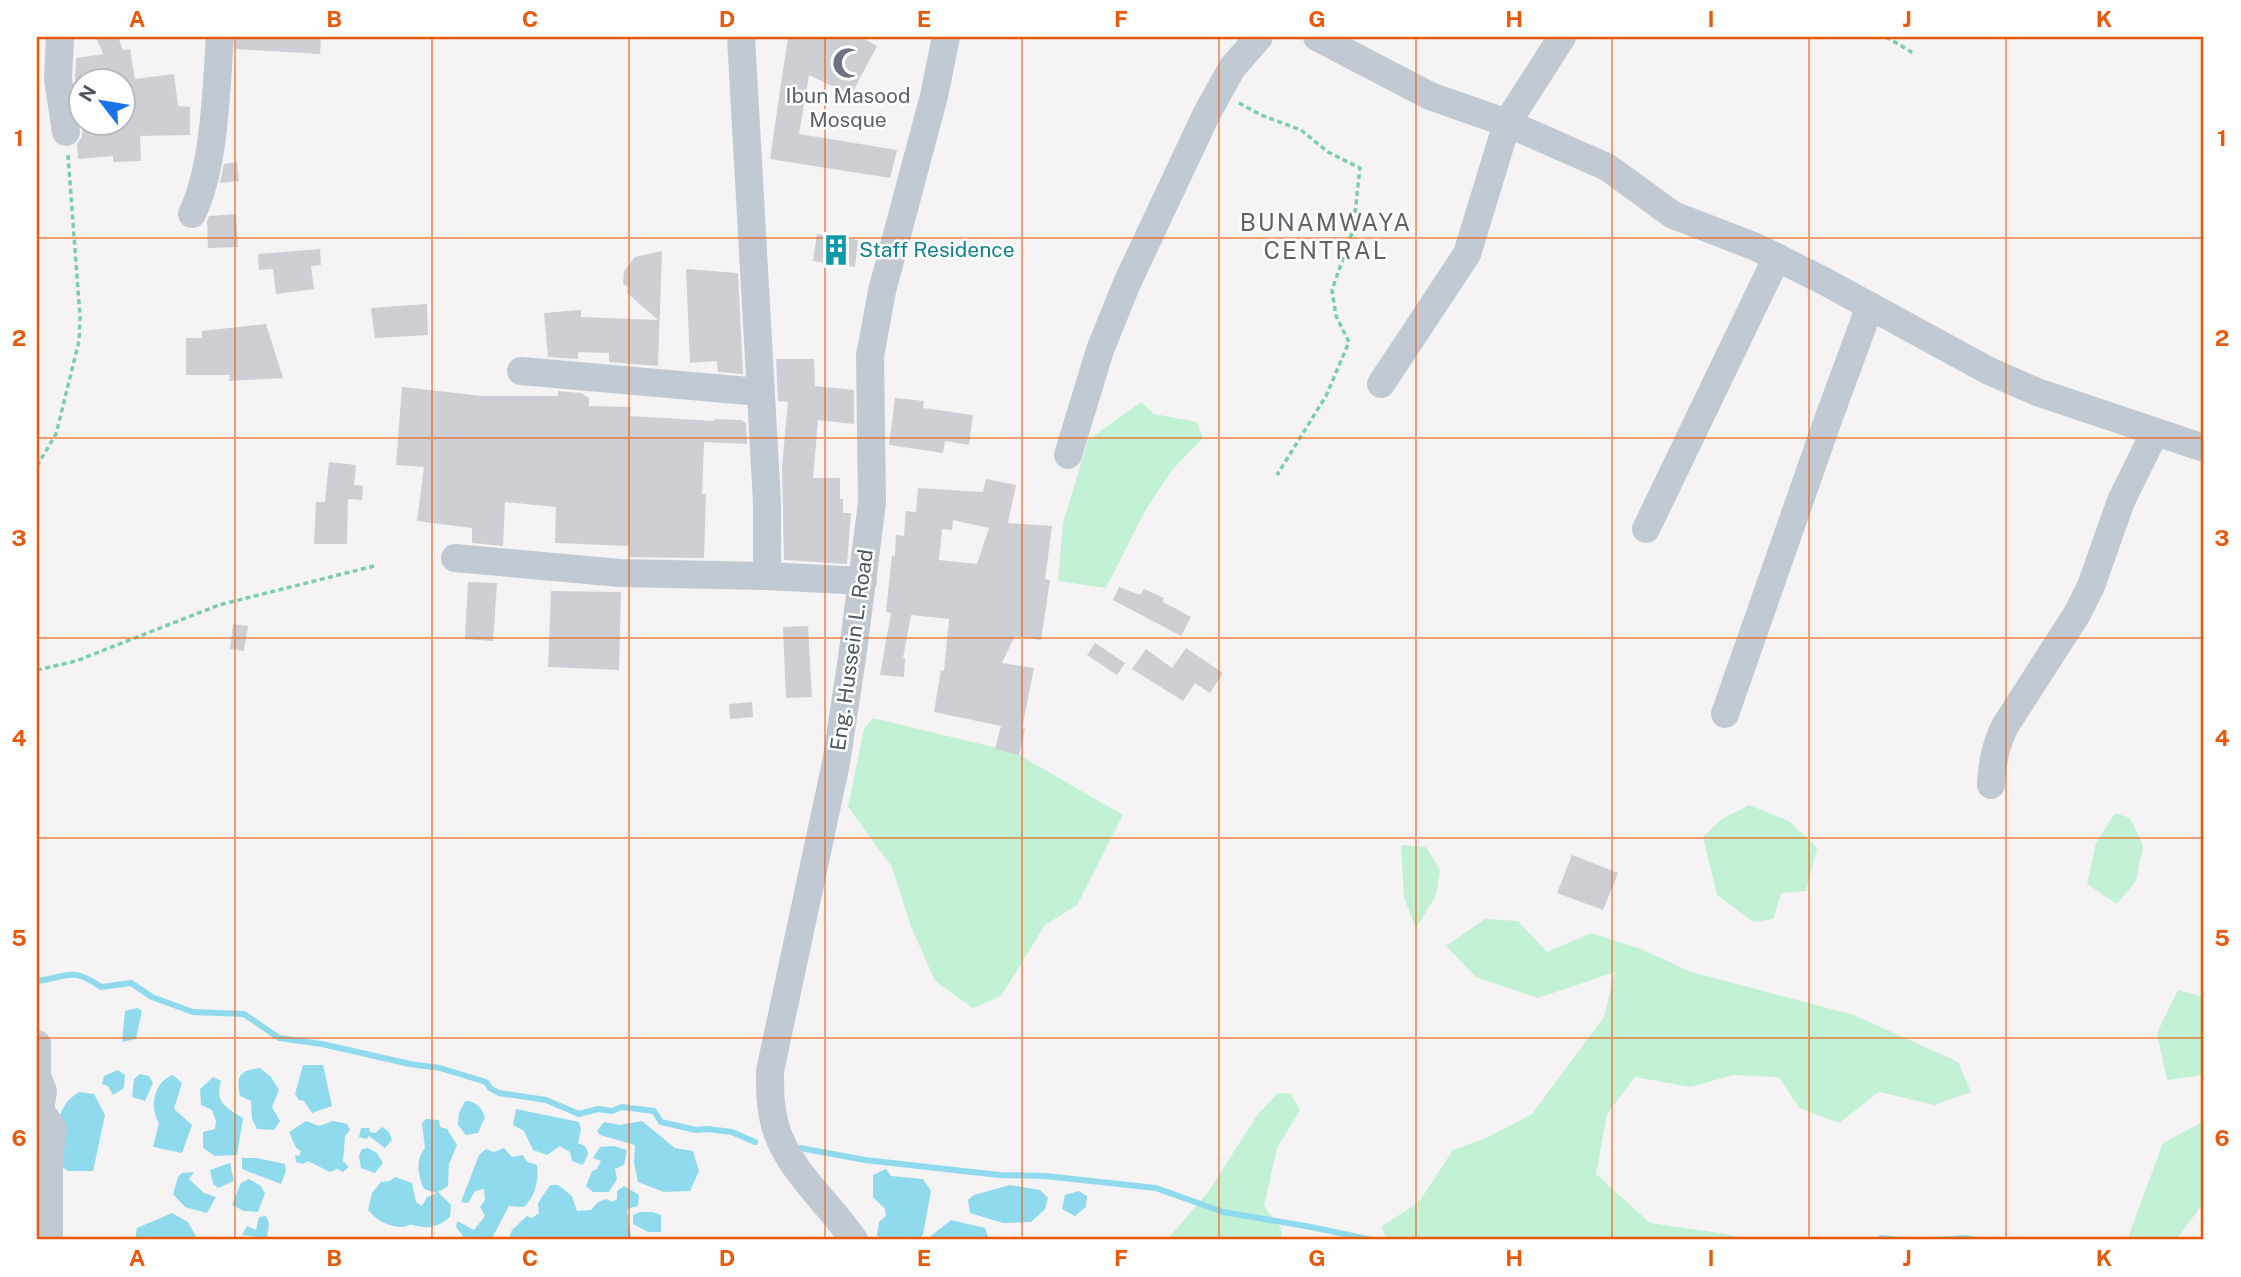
<svg xmlns="http://www.w3.org/2000/svg" width="2241" height="1277" viewBox="0 0 2241 1277" font-family="'Public Sans',sans-serif">
<style>
.green{fill:#c3f1d5}
.water{fill:#90daee}
.lines{fill:none;stroke-linecap:round;stroke-linejoin:round}
.stream{stroke:#90daee;stroke-width:6}
.building{fill:#cdcfd5;fill-rule:evenodd}
.path{stroke:#7ad0a6;stroke-width:3.5;stroke-dasharray:5 3.5;stroke-linecap:butt}
.minor{stroke:#c1cad2;stroke-width:28}
.grid{fill:none;stroke:#e8590c;stroke-width:2;stroke-opacity:0.55}
.labels{text-anchor:middle;stroke-width:5;stroke-linejoin:round;paint-order:stroke}
.worship-label{font-size:21px;fill:#5b616d;stroke:#fff}
.culture-label{font-size:21px;fill:#0d838f;stroke:#fff;text-anchor:start}
.street-label{font-size:21px;fill:#4a5661;stroke:#fff}
.quarter-label{font-size:24px;letter-spacing:2px;fill:#5f6368;stroke:#fff}
.neatline{fill:none;stroke:#e8590c;stroke-width:2.5}
.grid-label{font-size:23px;text-anchor:middle;font-weight:bold;fill:#e8590c}
</style>
<rect width="100%" height="100%" fill="#f5f3f3"/>
<g class="green">
<path d="M1141 402 1154 414 1197 422 1203 438 1172 470 1145 511 1106 588 1058 581 1063 523 1088 440Z"/>
<path d="M873 718 1014 752 1123 815 1077 905 1045 925 1001 996 973 1008 935 981 910 924 892 867 848 807 864 729Z"/>
<path d="M1749 805 1789 821 1817 848 1806 891 1781 893 1773 919 1753 922 1717 895 1703 837 1722 819Z"/>
<path d="M2115 813 2130 818 2143 846 2136 881 2117 904 2087 884 2096 843Z"/>
<path d="M1401 845 1426 847 1440 870 1436 895 1416 929 1404 897Z"/>
<path d="M1485 919 1518 921 1547 952 1591 933 1641 949 1691 972 1854 1015 1958 1062 1971 1092 1935 1105 1879 1092 1839 1123 1799 1108 1779 1077 1733 1075 1691 1087 1635 1077 1607 1114 1596 1174 1650 1223 1719 1233 1755 1240H1387L1381 1227 1419 1202 1453 1150 1486 1138 1532 1114 1604 1017 1615 972 1538 998 1476 977 1446 946Z"/>
<path d="M2178 990 2204 997V1075L2167 1080 2157 1033Z"/>
<path d="M1278 1093 1291 1094 1300 1110 1277 1148 1264 1206 1281 1229 1282 1240H1167L1208 1192 1258 1114Z"/>
<path d="M2204 1121V1202L2176 1240H2127L2163 1143Z"/>
</g>
<g class="water">
<path d="M137 1008 142 1011 136 1039 122 1042 125 1011Z"/>
<path d="M303 1065H323L332 1106 312 1113 304 1101 299 1100 295 1094Z"/>
<path d="M260 1068 271 1077 279 1090 272 1107 280 1121 274 1130 257 1129 252 1119 251 1101 240 1096C236 1075 239 1071 260 1068Z"/>
<path d="M118 1070 125 1075 124 1088 113 1095 108 1086 102 1084 104 1076Z"/>
<path d="M140 1074 149 1076 153 1083 145 1101 132 1097 134 1079Z"/>
<path d="M173 1075 182 1083 174 1109 192 1125 182 1153 153 1147 159 1123C149 1107 154 1081 173 1075Z"/>
<path d="M213 1077 221 1081C215 1104 226 1107 243 1118L237 1155 215 1156 203 1148V1132L215 1129 216 1121 212 1110 201 1105 200 1089Z"/>
<path d="M79 1092 94 1094 105 1115 93 1171H68L57 1163C58 1135 52 1108 79 1092Z"/>
<path d="M465 1101C476 1101 481 1107 485 1117L478 1133 466 1135 458 1125 459 1113Z"/>
<path d="M516 1109 579 1122 581 1129 578 1143 586 1147 588 1154 583 1165 572 1161 570 1152 560 1146 547 1155 533 1150 524 1131 513 1125Z"/>
<path d="M426 1119 439 1120 440 1127 447 1129 457 1145 449 1164 448 1186 438 1192 451 1205 450 1217C436 1228 429 1229 413 1225 408 1224 407 1227 402 1227 389 1227 376 1220 368 1210L372 1193 381 1182 390 1181 395 1177 412 1183 416 1202 422 1206 427 1197 437 1193 424 1189C418 1176 415 1159 425 1148L422 1123Z"/>
<path d="M306 1121 319 1126 333 1121 347 1124 350 1130 345 1136 343 1161 349 1167 343 1172 337 1169 330 1172 308 1161 303 1164 296 1162 295 1155 299 1156 301 1151 296 1148 289 1132Z"/>
<path d="M642 1121 675 1148 693 1151 699 1171 690 1191 664 1192 638 1182 634 1163 635 1145 600 1135 597 1131 604 1122 620 1125Z"/>
<path d="M382 1127 389 1132 392 1140 385 1148 369 1136 366 1139 359 1137 361 1128H369L370 1132 375 1133Z"/>
<path d="M614 1146 627 1150 624 1165 615 1169 617 1179 609 1192H593L586 1186 592 1171 596 1170 601 1161 593 1158 600 1147Z"/>
<path d="M368 1148 377 1153 383 1163 375 1173 361 1168 359 1156 362 1149Z"/>
<path d="M504 1148 512 1157 523 1155 527 1162 537 1165C539 1182 535 1196 524 1207L509 1206 491 1240H461L463 1236 456 1227 457 1221 474 1230 485 1216 480 1207 485 1200 484 1189 475 1191 468 1203 461 1202 479 1155 486 1149 494 1152Z"/>
<path d="M242 1158H257L285 1164 286 1171 281 1184 242 1169Z"/>
<path d="M230 1163 234 1181 218 1188 213 1184 210 1170Z"/>
<path d="M886 1169 891 1176 923 1179 931 1191 923 1234 919 1240H883L877 1235 879 1222 886 1216 885 1209 873 1197V1175Z"/>
<path d="M194 1172 189 1179 204 1193 216 1197 207 1213 185 1207 173 1194 178 1177 182 1173Z"/>
<path d="M249 1179 261 1186 265 1193 258 1212 244 1211 232 1205 241 1183Z"/>
<path d="M550 1185H558L572 1196 577 1211 591 1210 598 1202 606 1199 612 1202 617 1199V1191L624 1186 639 1195 638 1206 627 1209 631 1237 624 1240H508L512 1230 527 1216 532 1218 539 1213 538 1203Z"/>
<path d="M1010 1185 1040 1190 1048 1198 1045 1209 1031 1222 1003 1223 970 1213 968 1200 974 1195Z"/>
<path d="M1079 1191 1087 1196 1086 1207 1075 1216 1062 1209 1065 1195Z"/>
<path d="M640 1212H652L661 1215V1232H648L633 1224V1215Z"/>
<path d="M172 1213 188 1222 198 1240H135L137 1228Z"/>
<path d="M266 1216 269 1223 267 1238 242 1235 247 1226 256 1230 259 1217Z"/>
<path d="M951 1220 985 1228 989 1240H926Z"/>
</g>
<g class="lines">
<g class="stream">
<path d="M37 981C69 977 71 966 101 987L131 983 152 997 193 1012 244 1014 279 1038 322 1044 410 1064 440 1068 486 1082 490 1088 499 1093 546 1100 579 1114 598 1109 612 1111 622 1107 654 1111 661 1122 696 1130 707 1129 732 1132 755 1142"/>
<path d="M800 1148 865 1160 999 1175 1045 1176 1156 1188 1223 1212 1311 1227 1372 1240"/>
<path d="M1878 1240 1882 1238 1900 1240"/>
<path d="M1937 1240 1965 1238 1977 1240"/>
</g>
</g>
<g class="building">
<path d="M96 37H118L123 50 130 49 135 79 174 74 178 106 190 107V135L140 136 141 161 113 162V156L78 159 77 144 82 137V130L112 127 111 122H122V81L127 80H75L76 58 103 54Z"/>
<path d="M236 37H321L320 54 236 49Z"/>
<path d="M788 37H861L877 46 851 95 809 75 799 134 897 150 890 178 770 159Z"/>
<path d="M237 162 239 181 220 183 224 164Z"/>
<path d="M236 214 238 247 208 248 207 221 209 216Z"/>
<path d="M817 234 858 240 855 267 813 261Z"/>
<path d="M320 249 321 265 311 266 314 289 276 294 273 269 259 270 258 254Z"/>
<path d="M662 251 658 366 609 362V353L578 352V359L548 357 544 313 581 310V317L658 320 627 293 628 287 623 284 624 271 635 257Z"/>
<path d="M686 269 738 273 743 374 718 372 717 361 690 363Z"/>
<path d="M427 304 428 335 375 338 371 308Z"/>
<path d="M266 324 283 378 229 381 230 375H186V338H202V331Z"/>
<path d="M776 359H814L815 386 854 390V424L818 420 813 478H840V499H843V513H851L847 564 784 560 782 467 788 402 778 401Z"/>
<path d="M402 387 482 396H558V391L581 393 589 398V406L631 407 630 416 715 421V419L741 420 746 423 747 444 704 442 702 494H706L704 558 629 557V546L555 543 556 507 505 502 503 546 472 543V528L417 521 424 467 396 465Z"/>
<path d="M895 398 924 401 923 408 973 415 969 445 945 441 943 453 889 445Z"/>
<path d="M329 462 356 465 354 485 363 486 362 500 348 499 347 544H314L316 502H325Z"/>
<path d="M986 479 1016 485 1008 523 1052 526 1045 579 1050 580 1041 640 1015 636 1002 663 1034 668 1022 728 1025 729 1019 755 995 749 1001 726 934 712 941 670 944 671 949 619 911 615 903 658H905L904 677 880 675 891 613 886 612 892 555 895 556 896 535 904 536 906 511 916 512 918 488 983 492ZM953 520 989 528 977 564 939 560 942 529 952 530Z"/>
<path d="M468 582 497 583 493 641 465 639Z"/>
<path d="M1119 587 1140 595 1144 589 1164 598 1163 602 1191 617 1181 636 1113 600Z"/>
<path d="M551 591 621 592 619 670 548 667Z"/>
<path d="M233 624 248 626 244 651 230 649Z"/>
<path d="M808 626 812 697 786 698 783 627Z"/>
<path d="M1095 643 1125 663 1117 675 1087 655Z"/>
<path d="M1186 648 1223 673 1210 693 1195 683 1183 701 1132 669 1146 649 1172 668Z"/>
<path d="M752 702 753 717 730 719 729 704Z"/>
<path d="M1572 855 1618 873 1603 910 1557 893Z"/>
</g>
<g class="lines">
<g class="path">
<path d="M1886 37 1915 54"/>
<path d="M1239 103 1261 115 1301 130 1328 152 1360 168 1353 230 1332 290 1336 316 1349 342 1326 396 1277 475"/>
<path d="M37 466 56 434 79 341 80 317 68 155"/>
<path d="M37 670 76 661 219 605 374 566"/>
</g>
<g class="minor">
<path d="M60 37 58 79 66 132"/>
<path d="M741 37 767 502V576L863 581"/>
<path d="M1317 37 1430 96 1507 123 1607 167 1673 215 1756 247 1824 281 1989 371 2037 392 2204 448"/>
<path d="M192 214C215 166 216 90 220 37"/>
<path d="M521 371 760 392"/>
<path d="M1381 384 1467 254 1507 123 1562 37"/>
<path d="M1068 455 1100 350 1127 283 1207 113 1232 68 1259 37"/>
<path d="M1646 529 1777 257"/>
<path d="M455 558 620 573 767 576"/>
<path d="M1725 714 1829 417 1870 306"/>
<path d="M1991 785C1992 763 1995 747 2005 726L2077 614 2091 586 2121 501 2155 432"/>
<path d="M37 1044V1075"/>
<path d="M37 1076 43 1091 40 1110 53 1129 49 1157V1240"/>
<path d="M854 1240C830 1204 786 1168 775 1125 770 1107 770 1090 770 1071L836 763 852 658 872 503 870 356 882 291 934 96 946 37"/>
</g>
</g>
<path class="grid" d="M235 37V1240M432 37V1240M629 37V1240M825 37V1240M1022 37V1240M1219 37V1240M1416 37V1240M1612 37V1240M1809 37V1240M2006 37V1240M37 238H2204M37 438H2204M37 638H2204M37 838H2204M37 1038H2204"/>
<defs>
<symbol id="mosque-bare" viewBox="-9 -9 18 18"><path d="M3.5-4.9A6 6 0 1 0 3.5 4.9A5 5 0 1 1 3.5-4.9Z" fill="#6b7280" stroke="#fff" stroke-width="2.5" paint-order="stroke"/></symbol>
<symbol id="building-bare" viewBox="-9 -9 18 18"><path d="M-4-6H4V6H1V3H-1V6H-4ZM-2.5-4.3h1.7v1.8h-1.7ZM.8-4.3h1.7v1.8H.8ZM-2.5-1h1.7V.8h-1.7ZM.8-1h1.7V.8H.8Z" fill="#0f9aa8" stroke="#fff" stroke-width="2.5" paint-order="stroke"/></symbol>
</defs>
<g fill-rule="evenodd">
<use href="#mosque-bare" x="826" y="41" width="44" height="44"/>
<use href="#building-bare" x="814" y="228" width="44" height="44"/>
</g>
<g class="labels">
<g class="worship-label">
<text x="848" y="103">Ibun Masood<tspan x="848" dy="24">Mosque</tspan></text>
</g>
<g class="culture-label">
<text x="859" y="257">Staff Residence</text>
</g>
<g class="street-label">
<text transform="translate(852 650) rotate(-82)" y="7">Eng. Hussein L. Road</text>
</g>
<g class="quarter-label">
<text x="1326" y="231">BUNAMWAYA<tspan x="1326" dy="28">CENTRAL</tspan></text>
</g>
</g>
<rect width="2241" height="1277" fill="none" stroke="#ffffff" stroke-width="77"/>
<g transform="translate(102 102) rotate(301)"><circle r="33" fill="#ffffff" stroke="#b7bbc0" stroke-width="2"/>
<path d="M0-5L12 26L0 18L-12 26Z" fill="#1a73e8"/>
<text y="-10" font-size="19" font-weight="bold" text-anchor="middle" fill="#4a5661">N</text>
</g>
<rect x="38" y="38" width="2164" height="1200" class="neatline"/>
<g class="grid-label">
<text x="137" y="27">A</text>
<text x="334" y="27">B</text>
<text x="530" y="27">C</text>
<text x="727" y="27">D</text>
<text x="924" y="27">E</text>
<text x="1121" y="27">F</text>
<text x="1317" y="27">G</text>
<text x="1514" y="27">H</text>
<text x="1711" y="27">I</text>
<text x="1907" y="27">J</text>
<text x="2104" y="27">K</text>
<text x="19" y="146">1</text>
<text x="2222" y="146">1</text>
<text x="19" y="346">2</text>
<text x="2222" y="346">2</text>
<text x="19" y="546">3</text>
<text x="2222" y="546">3</text>
<text x="19" y="746">4</text>
<text x="2222" y="746">4</text>
<text x="19" y="946">5</text>
<text x="2222" y="946">5</text>
<text x="19" y="1146">6</text>
<text x="2222" y="1146">6</text>
<text x="137" y="1266">A</text>
<text x="334" y="1266">B</text>
<text x="530" y="1266">C</text>
<text x="727" y="1266">D</text>
<text x="924" y="1266">E</text>
<text x="1121" y="1266">F</text>
<text x="1317" y="1266">G</text>
<text x="1514" y="1266">H</text>
<text x="1711" y="1266">I</text>
<text x="1907" y="1266">J</text>
<text x="2104" y="1266">K</text>
</g>
</svg>
